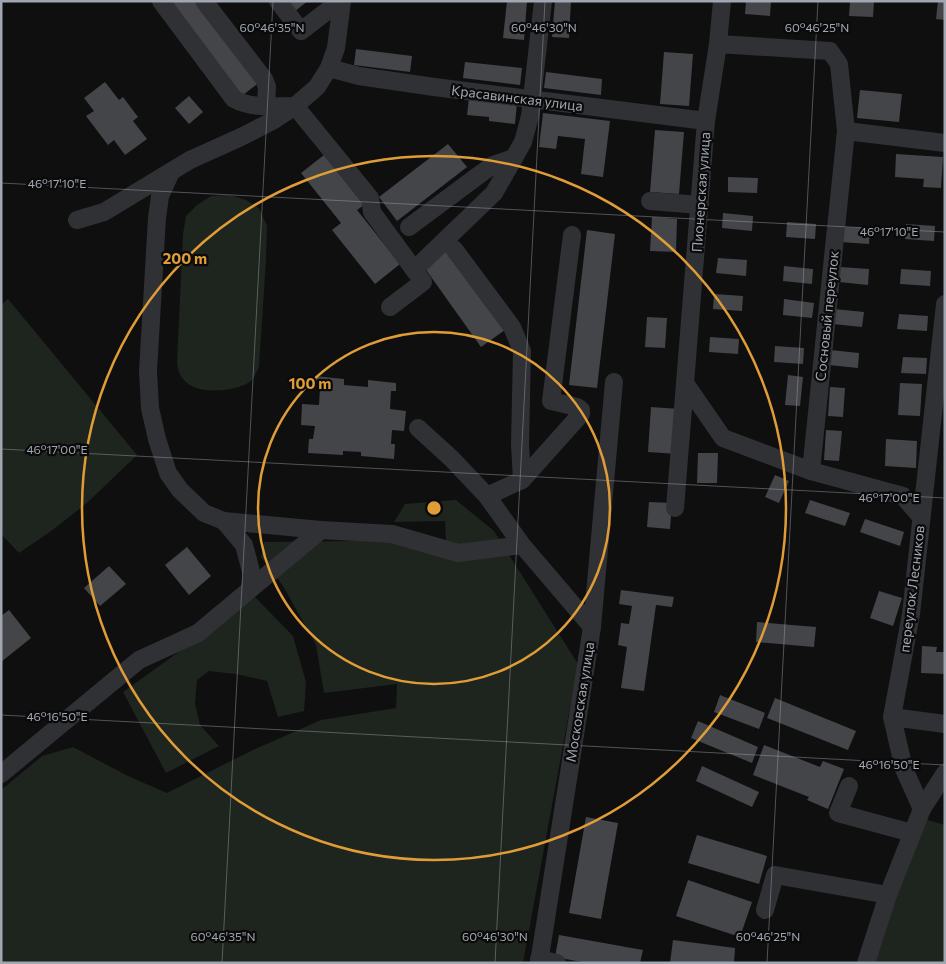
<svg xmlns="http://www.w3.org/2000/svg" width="946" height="964" viewBox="0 0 946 964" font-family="Commissioner,sans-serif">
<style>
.green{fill:#1e241e}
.building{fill:#434548}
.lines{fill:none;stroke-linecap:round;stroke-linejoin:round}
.minor{stroke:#303135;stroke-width:18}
.ticks{fill:none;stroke:#a1a7b0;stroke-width:1;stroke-opacity:0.45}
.ring{fill:none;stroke:#e09d37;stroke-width:2.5}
.labels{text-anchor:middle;stroke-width:4.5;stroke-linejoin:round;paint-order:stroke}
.street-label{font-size:14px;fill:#a1a7b0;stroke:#0a0a0b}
.ticks-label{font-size:12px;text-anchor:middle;fill:#a1a7b0;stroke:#0a0a0b;stroke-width:4.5;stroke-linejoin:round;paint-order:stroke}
.centre{fill:#e09d37;stroke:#0a0a0b;stroke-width:2.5}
.ring-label{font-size:15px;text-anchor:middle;font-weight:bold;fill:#e09d37;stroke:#0a0a0b;stroke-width:4.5;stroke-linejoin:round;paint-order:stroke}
</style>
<rect width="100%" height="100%" fill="#0f0f10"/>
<g class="green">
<path d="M230 195 246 200 259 208 267 226 266 260 259 367C256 373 254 380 248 383 233 392 195 395 184 380 179 375 178 369 177 362L183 234 186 216 197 205 211 196Z"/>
<path d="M8 299 137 455 88 502 54 529 19 553 1 534V305Z"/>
<path d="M456 500 494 531 578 664 523 963H1V790L42 756 73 747 128 776 167 793 253 750 321 720 396 708 397 684 324 693 316 645 283 586 261 557 264 542 446 540 445 521 394 522 405 504Z"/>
<path d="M255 597 293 636 306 682 304 711 278 717 267 681 236 674 209 671 197 680 195 703 200 725 219 746 166 773 123 692Z"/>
<path d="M924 819 945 825V963H873Z"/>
</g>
<g class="building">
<path d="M165 1H199L260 82 239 98Z"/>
<path d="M287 1H308L295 11Z"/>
<path d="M507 1H527L524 40 503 38Z"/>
<path d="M555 1H571L569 38 552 37Z"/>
<path d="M746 1H771L770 16 745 14Z"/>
<path d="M850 1H874L873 17 849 16Z"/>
<path d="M938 1H945V20L936 19Z"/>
<path d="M356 49 412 56 410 72 354 65Z"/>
<path d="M664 52 693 54 689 106 660 104Z"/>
<path d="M465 62 522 68 520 85 463 78Z"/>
<path d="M546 72 602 79 601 95 544 88Z"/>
<path d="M105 82 119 100 123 97 138 117 133 121 147 139 125 155 114 140 108 145 86 116 94 111 84 98Z"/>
<path d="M860 90 902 94 899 122 857 118Z"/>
<path d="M189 96 203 112 189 124 175 108Z"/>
<path d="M469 98 517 103 515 124 489 121V117L467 115Z"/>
<path d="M543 113 610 121 603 177 581 174 585 139 558 136 556 149 539 147Z"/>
<path d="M655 130 684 132 679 194 650 192Z"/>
<path d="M448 144 467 167 397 221 379 197Z"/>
<path d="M896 154 943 157 941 188 923 187 924 179 895 177Z"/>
<path d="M324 155 364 205 357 210 400 264 375 284 332 230 341 223 301 173Z"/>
<path d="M728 177 758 178 757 193 728 192Z"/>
<path d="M723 213 753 216 752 231 722 228Z"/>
<path d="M652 217 677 219 676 252 650 251Z"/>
<path d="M787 222 816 224 815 239 786 237Z"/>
<path d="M906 224 935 226 934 241 905 239Z"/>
<path d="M841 227 870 228 869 244 840 242Z"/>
<path d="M587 230 615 234 597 388 569 385Z"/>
<path d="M448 250 505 330 481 347 424 267Z"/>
<path d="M718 258 747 260 746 276 716 273Z"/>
<path d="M784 266 813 269 812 284 783 281Z"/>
<path d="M840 267 869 269 868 285 839 282Z"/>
<path d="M901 269 931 271 930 286 900 284Z"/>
<path d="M714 294 743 296 742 311 713 309Z"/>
<path d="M784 299 814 303 812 318 783 315Z"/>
<path d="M834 309 864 312 862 327 833 324Z"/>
<path d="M899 314 928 316 927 331 897 329Z"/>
<path d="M647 317 667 318 665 348 645 347Z"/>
<path d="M710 337 739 339 738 354 709 352Z"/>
<path d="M775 346 804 348 803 364 774 362Z"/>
<path d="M830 350 859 353 858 368 829 365Z"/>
<path d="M903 357 927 358 926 374 901 373Z"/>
<path d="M788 375 803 377 800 406 785 405Z"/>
<path d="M315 376 344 379V385L368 387V380L396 383V391H391L390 409 406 411 404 431 392 430 391 444H395L394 459 361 456V452L343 451V455L308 453 309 439H313L315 426 301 425 302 404 319 405 320 387H314Z"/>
<path d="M900 383 922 384 920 416 898 415Z"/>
<path d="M830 387 845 388 843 417 828 416Z"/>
<path d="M651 407 679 409 677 454 648 452Z"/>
<path d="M826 430 842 431 839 461 824 460Z"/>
<path d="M886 439 917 441 916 468 885 466Z"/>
<path d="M698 453H718L717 483H697Z"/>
<path d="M775 475 789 481 779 503 765 497Z"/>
<path d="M810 500 850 513 845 526 805 513Z"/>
<path d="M649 502 672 503 670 529 647 527Z"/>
<path d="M865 519 904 532 900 546 860 532Z"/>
<path d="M187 547 211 576 189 595 165 565Z"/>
<path d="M109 566 126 584 100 606 84 588Z"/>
<path d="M621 590 674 597 672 607 656 605 644 691 621 688 627 647 618 645 621 623 629 624 632 606 619 604Z"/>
<path d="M879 591 902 598 893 626 870 618Z"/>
<path d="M9 610 31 638 1 662V616Z"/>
<path d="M757 622 816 627 814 647 756 642Z"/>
<path d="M922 646 937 647 936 652H945V674L921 673Z"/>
<path d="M720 695 765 713 759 729 714 712Z"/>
<path d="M775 698 856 731 848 750 767 718Z"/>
<path d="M698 721 758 747 752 763 691 738Z"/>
<path d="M764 745 820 767 823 761 844 769 828 809 807 800 809 797 753 775Z"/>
<path d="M702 766 759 792 752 807 696 781Z"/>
<path d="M586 817 618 823 601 919 569 913Z"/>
<path d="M697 835 767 856 759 884 688 863Z"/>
<path d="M688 880 752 902 740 937 676 916Z"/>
<path d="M559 935 643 950 640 963H587L555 957Z"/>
<path d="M673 940 735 948 734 963H670Z"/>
</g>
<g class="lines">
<g class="minor">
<path d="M161 1 234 99C252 109 275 106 295 106L370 198 372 212 423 282 390 307"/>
<path d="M204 1 264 79 267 87 266 106"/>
<path d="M278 1 301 31 340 1"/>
<path d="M718 44 830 51 839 64 846 131 945 143"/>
<path d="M329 68 359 76 434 87 706 121"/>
<path d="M171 172 160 196 157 218 148 371 150 408 157 439 168 473 180 490 204 513 224 521 321 530"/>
<path d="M650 201 700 205"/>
<path d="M77 220 104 212 190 160 241 137 274 120 295 106 317 87 329 68 336 48 342 1"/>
<path d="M409 227 483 172 493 165 514 158 523 142 530 116 543 1"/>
<path d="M454 249 512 327 522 351 520 444 522 480"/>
<path d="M414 270 494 193 514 158"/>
<path d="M685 383 723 438 811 471 903 496 921 517"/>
<path d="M418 428 452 459 487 496 522 545 592 627 539 963"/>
<path d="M811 471 846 131"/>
<path d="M487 496 522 480 581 414V410L577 407 551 401 572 235"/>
<path d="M675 508 706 121 718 44 722 1"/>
<path d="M224 521 244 545 252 575 250 589"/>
<path d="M592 627 614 382"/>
<path d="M892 717 945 724"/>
<path d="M1 774 139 660 198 633 321 530 392 534 458 553 522 545"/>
<path d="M849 786 838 813 912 833"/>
<path d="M922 809 904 769 892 717 911 614 945 304"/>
<path d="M765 910 775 875 888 895"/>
<path d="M539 959 557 963"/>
<path d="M866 963 888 895 922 809 945 773"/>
</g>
</g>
<path class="ticks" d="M1 183 945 232M1 449 945 498M1 715 945 765M222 963 273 1M495 963 545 1M767 963 818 1"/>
<g class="ring">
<circle cx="434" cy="508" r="176"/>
<circle cx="434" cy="508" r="352"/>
</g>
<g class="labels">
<g class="street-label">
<text transform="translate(517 98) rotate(7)" y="5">Красавинская улица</text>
<text transform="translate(701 192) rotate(-86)" y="5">Пионерская улица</text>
<text transform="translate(827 316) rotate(-84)" y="5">Сосновый переулок</text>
<text transform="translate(912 589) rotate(-83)" y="5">переулок Лесников</text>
<text transform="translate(580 702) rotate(-81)" y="5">Московская улица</text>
</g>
</g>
<g class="ticks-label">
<text x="272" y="32">60°46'35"N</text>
<text x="544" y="32">60°46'30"N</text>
<text x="817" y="32">60°46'25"N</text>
<text x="57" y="188">46°17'10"E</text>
<text x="889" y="236">46°17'10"E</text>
<text x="57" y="454">46°17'00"E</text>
<text x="889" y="502">46°17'00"E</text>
<text x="57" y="721">46°16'50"E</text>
<text x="889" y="769">46°16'50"E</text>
<text x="223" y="941">60°46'35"N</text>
<text x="495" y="941">60°46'30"N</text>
<text x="768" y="941">60°46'25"N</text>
</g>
<circle cx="434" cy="508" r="8" class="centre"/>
<g class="ring-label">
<text x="185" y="264">200 m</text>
<text x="310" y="389">100 m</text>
</g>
<rect width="946" height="964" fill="none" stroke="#a1a7b0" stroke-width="5"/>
</svg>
